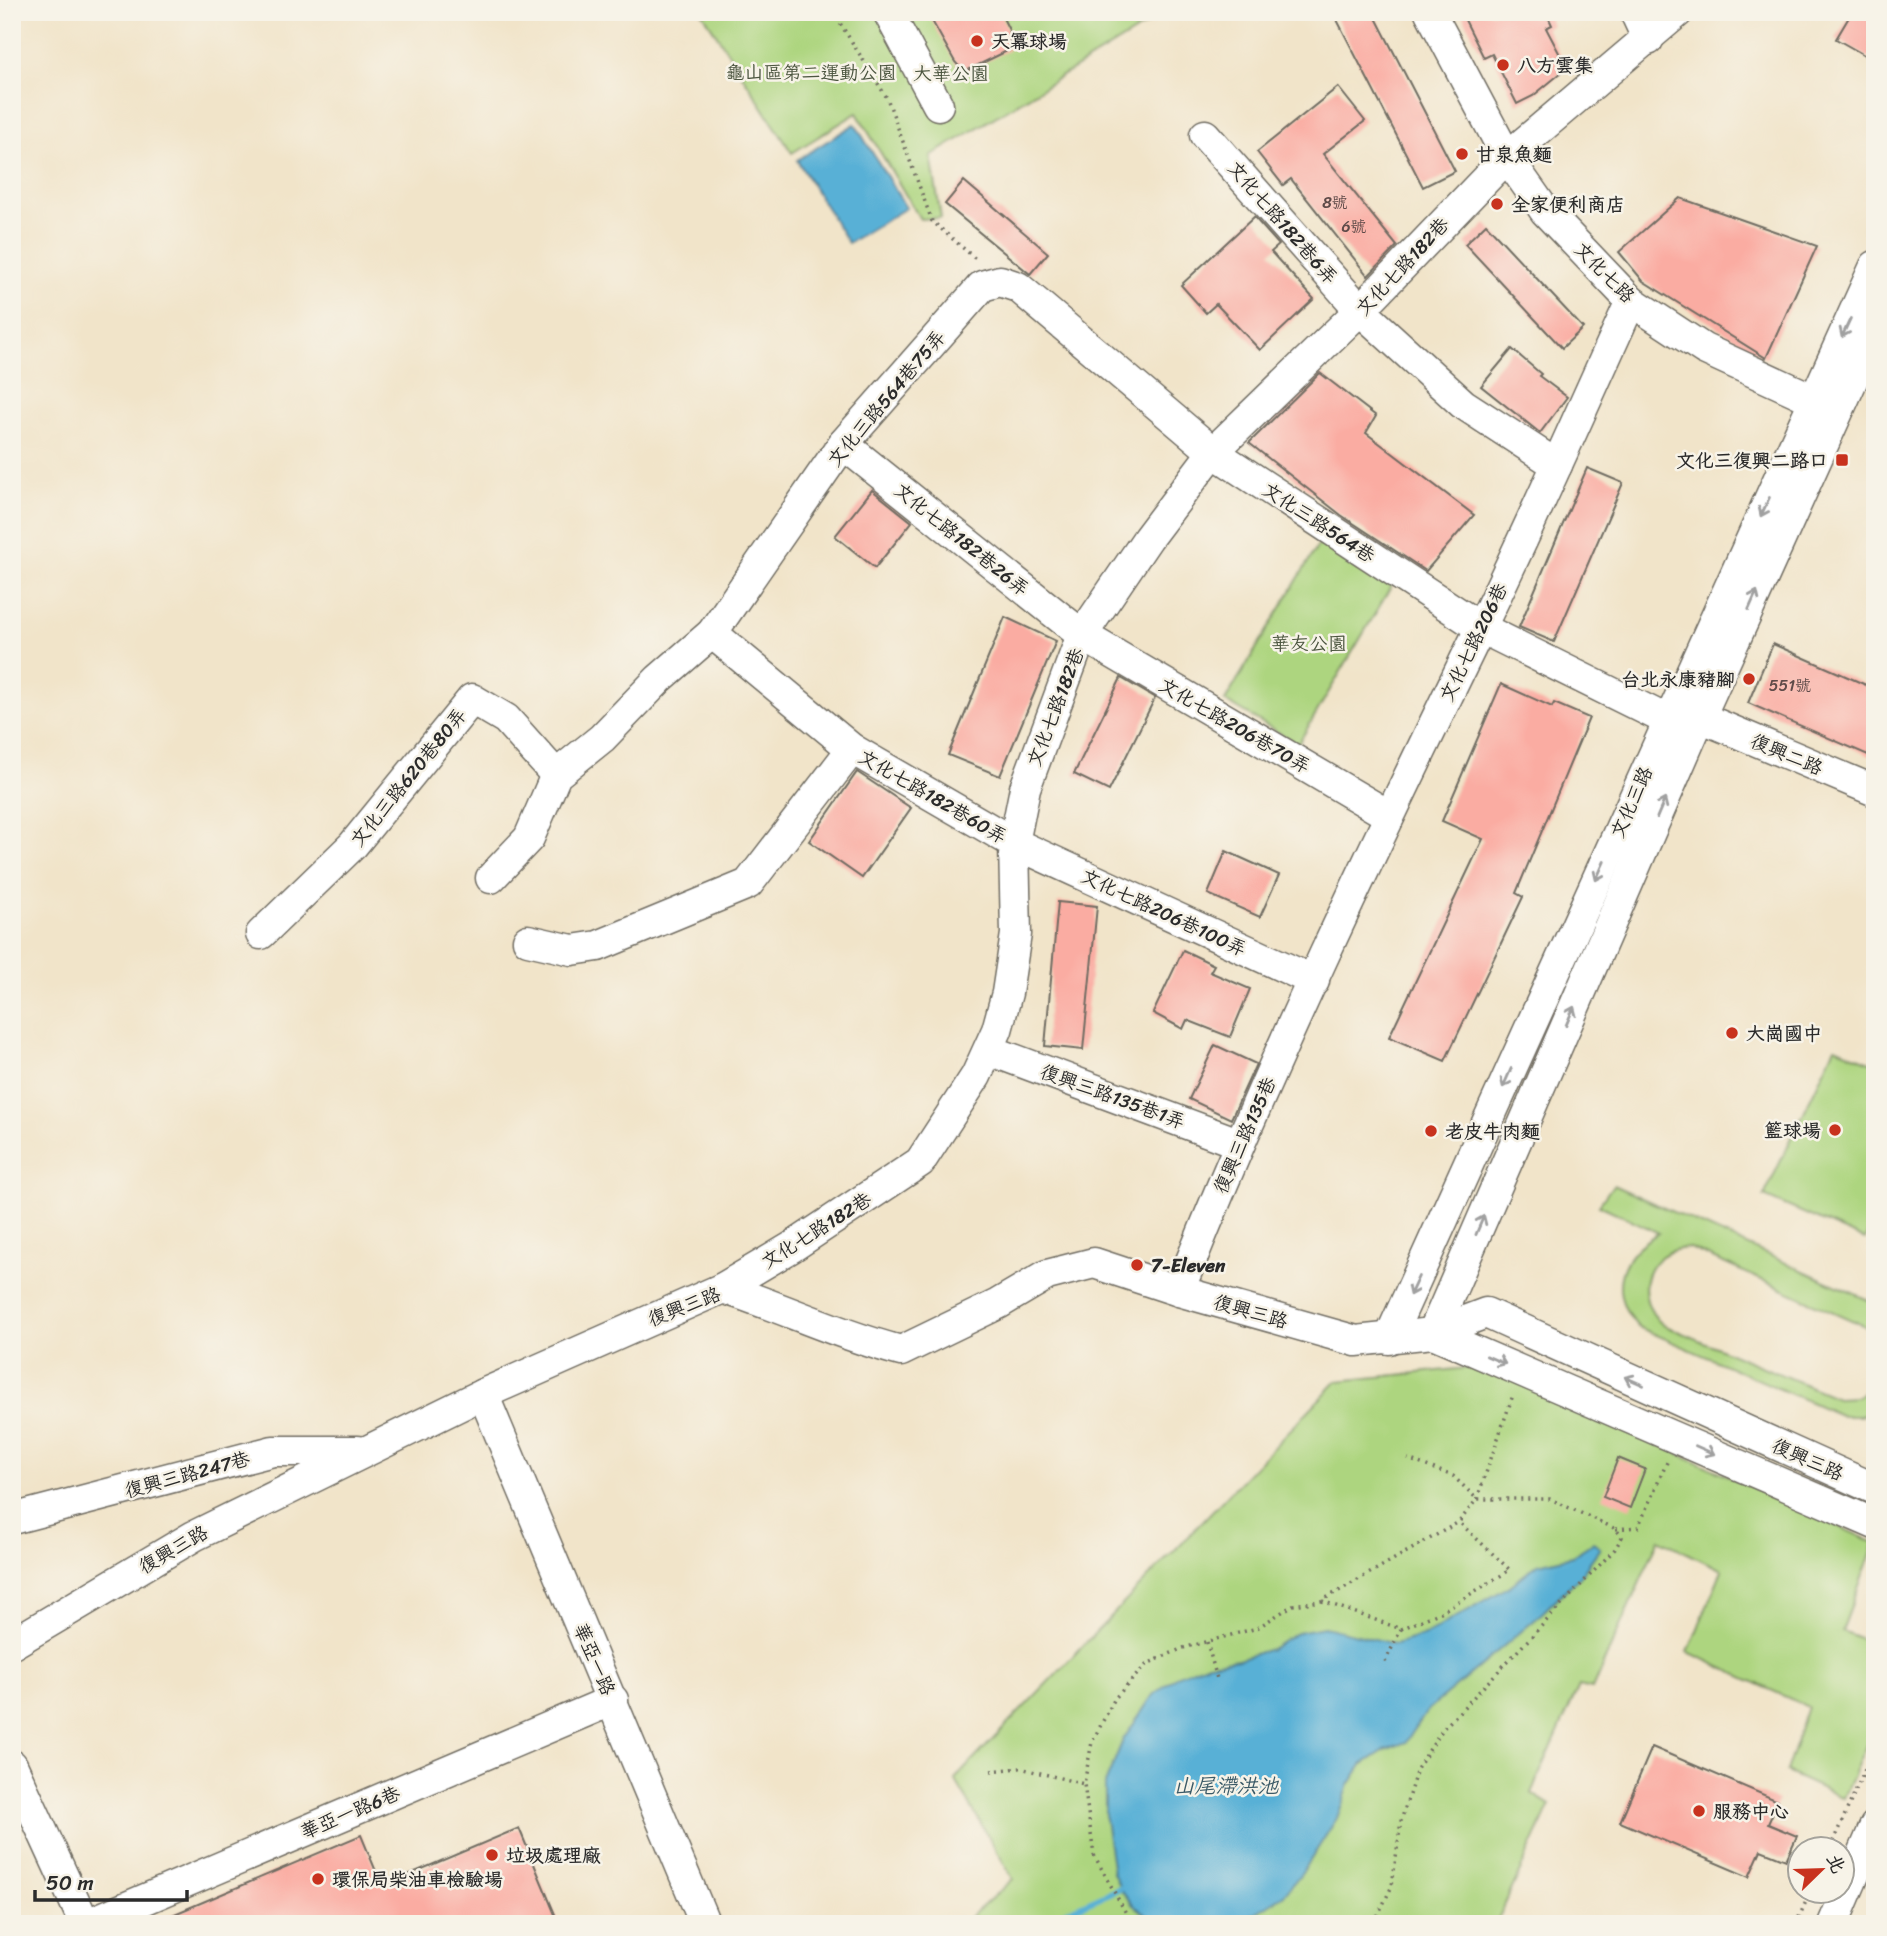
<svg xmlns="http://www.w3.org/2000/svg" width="1887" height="1936" viewBox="0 0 1887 1936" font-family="Sriracha,'LXGW WenKai TC',sans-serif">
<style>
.green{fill:#add57f;stroke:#6c8055;stroke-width:2}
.water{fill:#59b0d6;stroke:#426e80;stroke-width:2}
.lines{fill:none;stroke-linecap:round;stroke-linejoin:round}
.stream{stroke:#59b0d6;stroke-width:6}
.building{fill:#faaca2}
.minor-casing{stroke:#706c62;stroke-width:33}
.path{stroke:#706c62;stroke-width:3.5;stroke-dasharray:2 5;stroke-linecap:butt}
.minor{stroke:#fff;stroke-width:30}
.oneway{stroke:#a0a0a0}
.poi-dot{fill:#c8321e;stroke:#f7f3e8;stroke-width:2.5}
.labels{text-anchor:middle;stroke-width:5;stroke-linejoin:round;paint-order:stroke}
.number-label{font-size:16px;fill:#5f4b49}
.poi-label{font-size:19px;font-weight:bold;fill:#2b2b2b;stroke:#f7f3e8;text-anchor:start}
.park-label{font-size:19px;fill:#4c5640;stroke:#f7f3e8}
.street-label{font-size:19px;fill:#2b2b2b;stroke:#f7f3e8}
.water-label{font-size:21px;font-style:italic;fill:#3b5a67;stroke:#f7f3e8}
</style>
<rect width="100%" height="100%" fill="#f7f3e8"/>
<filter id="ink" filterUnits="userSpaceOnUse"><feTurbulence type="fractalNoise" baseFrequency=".0143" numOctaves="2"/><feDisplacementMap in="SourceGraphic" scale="14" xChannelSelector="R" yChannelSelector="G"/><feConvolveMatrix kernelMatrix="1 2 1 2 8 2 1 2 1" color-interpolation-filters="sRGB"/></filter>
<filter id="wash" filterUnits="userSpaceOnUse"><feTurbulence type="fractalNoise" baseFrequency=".00686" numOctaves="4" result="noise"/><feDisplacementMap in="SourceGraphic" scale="28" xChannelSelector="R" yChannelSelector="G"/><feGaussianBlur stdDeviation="1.57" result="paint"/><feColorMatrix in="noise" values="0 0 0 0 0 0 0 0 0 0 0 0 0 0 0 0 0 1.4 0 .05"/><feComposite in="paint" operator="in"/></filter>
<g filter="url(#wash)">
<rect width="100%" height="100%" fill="#f1e4c9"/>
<g class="green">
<path d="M702 12H1167L931 156 941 218 920 219 857 113 792 153Z"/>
<path d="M1320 542 1392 585 1298 744 1225 701Z"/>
<path d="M1835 1047 1875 1064V1218L1865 1240 1764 1196Z"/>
<path d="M1613 1185 1875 1303V1334L1865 1326 1690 1248C1645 1248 1630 1296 1663 1325L1837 1398 1857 1397 1875 1385V1411L1860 1416H1842L1638 1327C1606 1291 1619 1254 1659 1233L1599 1205Z"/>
<path d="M1487 1366 1875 1543 1842 1631 1875 1644V1725L1843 1798 1786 1772 1808 1707 1688 1652 1722 1570 1659 1539 1592 1689 1579 1686 1531 1793 1550 1805 1496 1924H959L967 1920 1013 1879 955 1779 1337 1381Z"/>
</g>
<g class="water">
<path d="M855 124 906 208 848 243 797 160Z"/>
<path d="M1594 1542 1600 1548 1579 1577 1537 1618 1428 1710 1406 1742 1385 1750 1362 1765 1349 1785 1337 1818 1306 1867 1283 1896 1237 1924H1159L1133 1905 1120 1888 1113 1873 1105 1819V1784L1123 1740 1153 1695 1178 1675 1208 1663 1238 1659 1271 1649 1298 1632 1324 1627 1395 1644 1425 1635 1510 1586 1538 1564 1572 1556Z"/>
</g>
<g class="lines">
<path class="stream" d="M1059 1915 1127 1885"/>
</g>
<g id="blocks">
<g class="building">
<path d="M927 12H1000L1010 32 1009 50 964 72 955 62Z"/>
<path d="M1333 12H1373L1455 171 1423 187Z"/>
<path d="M1461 12H1546L1552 25 1546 28 1567 68 1533 96 1517 104 1492 54 1484 58Z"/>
<path d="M1852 12H1875V61L1836 39Z"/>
<path d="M1338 87 1365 121 1323 154 1397 246 1368 276 1291 179 1283 185 1257 152Z"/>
<path d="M964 181 1048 253 1030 274 945 204Z"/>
<path d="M1680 198 1817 246 1766 358 1643 281 1619 252Z"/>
<path d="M1254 217 1279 245 1271 252 1314 299 1260 350 1216 304 1206 313 1181 285Z"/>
<path d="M1486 224 1583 328 1562 348 1465 244Z"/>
<path d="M1512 349 1541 374 1539 376 1567 397 1540 433 1481 386Z"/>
<path d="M1320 373 1376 416 1366 433 1474 515 1426 571 1341 515 1249 443Z"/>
<path d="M1587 468 1623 483 1554 642 1519 627Z"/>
<path d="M872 490 912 522 875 568 835 536Z"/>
<path d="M1005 617 1056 641 1000 776 948 755Z"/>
<path d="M1773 644 1875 689V758L1748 703Z"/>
<path d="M1121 678 1155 698 1109 791 1074 774Z"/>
<path d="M1501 684 1552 707 1554 703 1589 718 1516 893 1523 897 1445 1061 1389 1037 1483 839 1442 821Z"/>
<path d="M857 772 911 808 862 878 809 841Z"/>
<path d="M1226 851 1279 875 1260 917 1208 894Z"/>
<path d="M1058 902 1097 906 1083 1050 1045 1046Z"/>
<path d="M1183 950 1214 965 1210 972 1250 989 1230 1037 1187 1020 1183 1029 1153 1013Z"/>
<path d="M1215 1045 1256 1064 1231 1119 1189 1099Z"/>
<path d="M1618 1458 1645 1469 1630 1508 1603 1497Z"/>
<path d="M1652 1747 1778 1801 1768 1824 1797 1836 1786 1860 1761 1850 1749 1877 1620 1822Z"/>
<path d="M519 1828 559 1924H151L361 1835 382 1886Z"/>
</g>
</g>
</g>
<g filter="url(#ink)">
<use href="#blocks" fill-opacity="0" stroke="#706c62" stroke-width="2"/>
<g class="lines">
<defs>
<g id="minor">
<path d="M888 12 938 105"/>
<path d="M1430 12 1507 157 1545 211 1631 301 1704 349 1830 407"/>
<path d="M1635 12 1648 40"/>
<path d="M1205 135 1360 310 1463 404 1557 465"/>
<path d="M843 444 1082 635 1388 815"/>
<path d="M712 633 852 749 1014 843 1314 981"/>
<path d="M491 878 529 838 556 775 602 738 659 679 712 633 843 444 982 286 1000 281 1018 287 1213 452 1481 628 1667 720 1700 717 1875 791"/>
<path d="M261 934 353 845 472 699 506 719 556 775"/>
<path d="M528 940 572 950 598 946 748 884 852 749"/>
<path d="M989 1050 1238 1143"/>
<path d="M723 1288 792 1247 920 1162 976 1076 997 1030 1007 993 1016 934 1014 843 1025 788 1082 635 1148 538 1213 452 1360 310 1507 157 1678 12"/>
<path d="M1179 1291C1268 1066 1374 847 1480 629 1533 521 1581 411 1631 301"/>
<path d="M1433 1333 1700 717 1875 330"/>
<path d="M1433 1333 1875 1524"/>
<path d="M1389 1339 1875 266"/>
<path d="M483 1394 705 1924"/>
<path d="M12 1519 273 1451H358"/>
<path d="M12 1644 194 1536 483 1394 723 1288C783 1308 840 1335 901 1351L998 1304 1047 1275 1094 1263 1179 1291 1356 1341 1433 1333 1486 1313 1875 1489"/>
<path d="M12 1765 85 1924"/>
<path d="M87 1924 613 1700"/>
<path d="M1833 1924 1875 1826"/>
</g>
</defs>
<use href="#minor" class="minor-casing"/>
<g class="path">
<path d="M833 12 887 98 932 221 978 261"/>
<path d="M1616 1529 1638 1527 1668 1460"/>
<path d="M1322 1601 1401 1629 1441 1612 1510 1570 1459 1522"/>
<path d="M1207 1642 1217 1679"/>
<path d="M1385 1662 1401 1629"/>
<path d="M991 1771 1020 1768 1084 1784"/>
<path d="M1830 1848 1875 1747"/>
<path d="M1132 1924 1094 1855 1084 1784 1092 1742 1115 1698 1147 1664 1183 1648 1257 1628 1293 1605 1321 1601 1459 1522 1477 1499 1513 1395"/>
<path d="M1366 1924 1378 1915 1392 1886 1401 1821 1417 1769 1443 1729 1615 1549 1622 1537 1616 1529 1550 1499H1477L1453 1476 1408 1459"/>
<path d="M1796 1924 1811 1890"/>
</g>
<use href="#minor" class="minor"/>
</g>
<defs><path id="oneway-shaft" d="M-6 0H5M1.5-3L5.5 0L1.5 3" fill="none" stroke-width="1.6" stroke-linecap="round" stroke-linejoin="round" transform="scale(1.75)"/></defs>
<g class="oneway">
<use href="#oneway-shaft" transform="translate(1846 328) rotate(115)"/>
<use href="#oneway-shaft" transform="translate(1765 507) rotate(115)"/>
<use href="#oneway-shaft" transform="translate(1753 600) rotate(-66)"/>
<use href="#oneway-shaft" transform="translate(1661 808) rotate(-67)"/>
<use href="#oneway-shaft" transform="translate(1600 871) rotate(114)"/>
<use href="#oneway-shaft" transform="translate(1570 1016) rotate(-67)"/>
<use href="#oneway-shaft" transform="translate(1507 1078) rotate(114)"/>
<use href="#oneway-shaft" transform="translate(1480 1225) rotate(-67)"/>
<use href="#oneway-shaft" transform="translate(1414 1286) rotate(115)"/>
<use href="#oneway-shaft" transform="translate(1496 1360) rotate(23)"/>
<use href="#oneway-shaft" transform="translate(1634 1381) rotate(-156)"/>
<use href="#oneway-shaft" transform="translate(1705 1450) rotate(24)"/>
</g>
</g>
<g class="poi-dot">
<circle cx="977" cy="41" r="7"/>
<circle cx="1503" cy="65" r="7"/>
<circle cx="1462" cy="154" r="7"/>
<circle cx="1497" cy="204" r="7"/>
<rect x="1835" y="453" width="14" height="14" rx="3.5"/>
<circle cx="1749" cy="679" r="7"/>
<circle cx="1732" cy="1033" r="7"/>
<circle cx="1835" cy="1130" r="7"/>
<circle cx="1431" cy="1131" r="7"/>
<circle cx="1137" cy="1265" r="7"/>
<circle cx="1699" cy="1811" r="7"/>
<circle cx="492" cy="1855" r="7"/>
<circle cx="318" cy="1879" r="7"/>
</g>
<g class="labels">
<g class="number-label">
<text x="1335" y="208">8號</text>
<text x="1354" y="232">6號</text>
<text x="1790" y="691">551號</text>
</g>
<g class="poi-label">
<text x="991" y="48">天冪球場</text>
<text x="1517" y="72">八方雲集</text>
<text x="1476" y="161">甘泉魚麵</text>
<text x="1511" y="211">全家便利商店</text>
<text x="1828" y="467" text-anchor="end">文化三復興二路口</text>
<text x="1735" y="686" text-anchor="end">台北永康豬腳</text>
<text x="1746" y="1040">大崗國中</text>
<text x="1821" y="1137" text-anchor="end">籃球場</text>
<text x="1445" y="1138">老皮牛肉麵</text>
<text x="1151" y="1272">7-Eleven</text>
<text x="1713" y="1818">服務中心</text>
<text x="506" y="1862">垃圾處理廠</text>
<text x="332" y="1886">環保局柴油車檢驗場</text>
</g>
<g class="park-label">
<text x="811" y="79">龜山區第二運動公園</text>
<text x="951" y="80">大華公園</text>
<text x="1309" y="650">華友公園</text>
</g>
<g class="street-label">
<text transform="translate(1283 222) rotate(49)" y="7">文化七路182巷6弄</text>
<text transform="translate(1402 266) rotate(-47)" y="7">文化七路182巷</text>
<text transform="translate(1605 272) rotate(45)" y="7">文化七路</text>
<text transform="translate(886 398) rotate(-50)" y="7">文化三路564巷75弄</text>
<text transform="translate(1319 522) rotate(33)" y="7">文化三路564巷</text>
<text transform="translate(962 539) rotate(39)" y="7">文化七路182巷26弄</text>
<text transform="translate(1473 642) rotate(-64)" y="7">文化七路206巷</text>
<text transform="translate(1055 707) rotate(-69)" y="7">文化七路182巷</text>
<text transform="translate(1235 725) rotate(30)" y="7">文化七路206巷70弄</text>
<text transform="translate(1787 754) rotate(23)" y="7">復興二路</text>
<text transform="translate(408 777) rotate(-51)" y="7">文化三路620巷80弄</text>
<text transform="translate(933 796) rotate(30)" y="7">文化七路182巷60弄</text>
<text transform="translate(1631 802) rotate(-66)" y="7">文化三路</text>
<text transform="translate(1164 912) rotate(25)" y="7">文化七路206巷100弄</text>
<text transform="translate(1113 1096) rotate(20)" y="7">復興三路135巷1弄</text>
<text transform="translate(1244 1135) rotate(-66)" y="7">復興三路135巷</text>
<text transform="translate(816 1230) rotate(-32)" y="7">文化七路182巷</text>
<text transform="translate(684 1306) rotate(-21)" y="7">復興三路</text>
<text transform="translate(1251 1311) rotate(16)" y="7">復興三路</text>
<text transform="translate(1808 1459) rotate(24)" y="7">復興三路</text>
<text transform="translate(187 1474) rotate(-15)" y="7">復興三路247巷</text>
<text transform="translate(173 1549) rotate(-30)" y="7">復興三路</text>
<text transform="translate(595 1659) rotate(67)" y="7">華亞一路</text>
<text transform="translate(350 1812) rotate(-23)" y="7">華亞一路6巷</text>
</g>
<g class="water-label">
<text x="1226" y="1793">山尾滯洪池</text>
</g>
</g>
<rect width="1887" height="1936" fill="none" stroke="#f7f3e8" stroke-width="42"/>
<g transform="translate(1821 1870) rotate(67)"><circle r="33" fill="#f7f3e8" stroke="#a5a39c" stroke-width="2"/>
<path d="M0-5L12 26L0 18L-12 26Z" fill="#c8321e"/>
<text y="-10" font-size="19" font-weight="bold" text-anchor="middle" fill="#2b2b2b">北</text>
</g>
<path d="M35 1890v10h152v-10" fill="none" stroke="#2b2b2b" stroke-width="3.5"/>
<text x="46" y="1890" font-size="21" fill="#2b2b2b" stroke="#f7f3e8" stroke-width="5" paint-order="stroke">50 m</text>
</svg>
